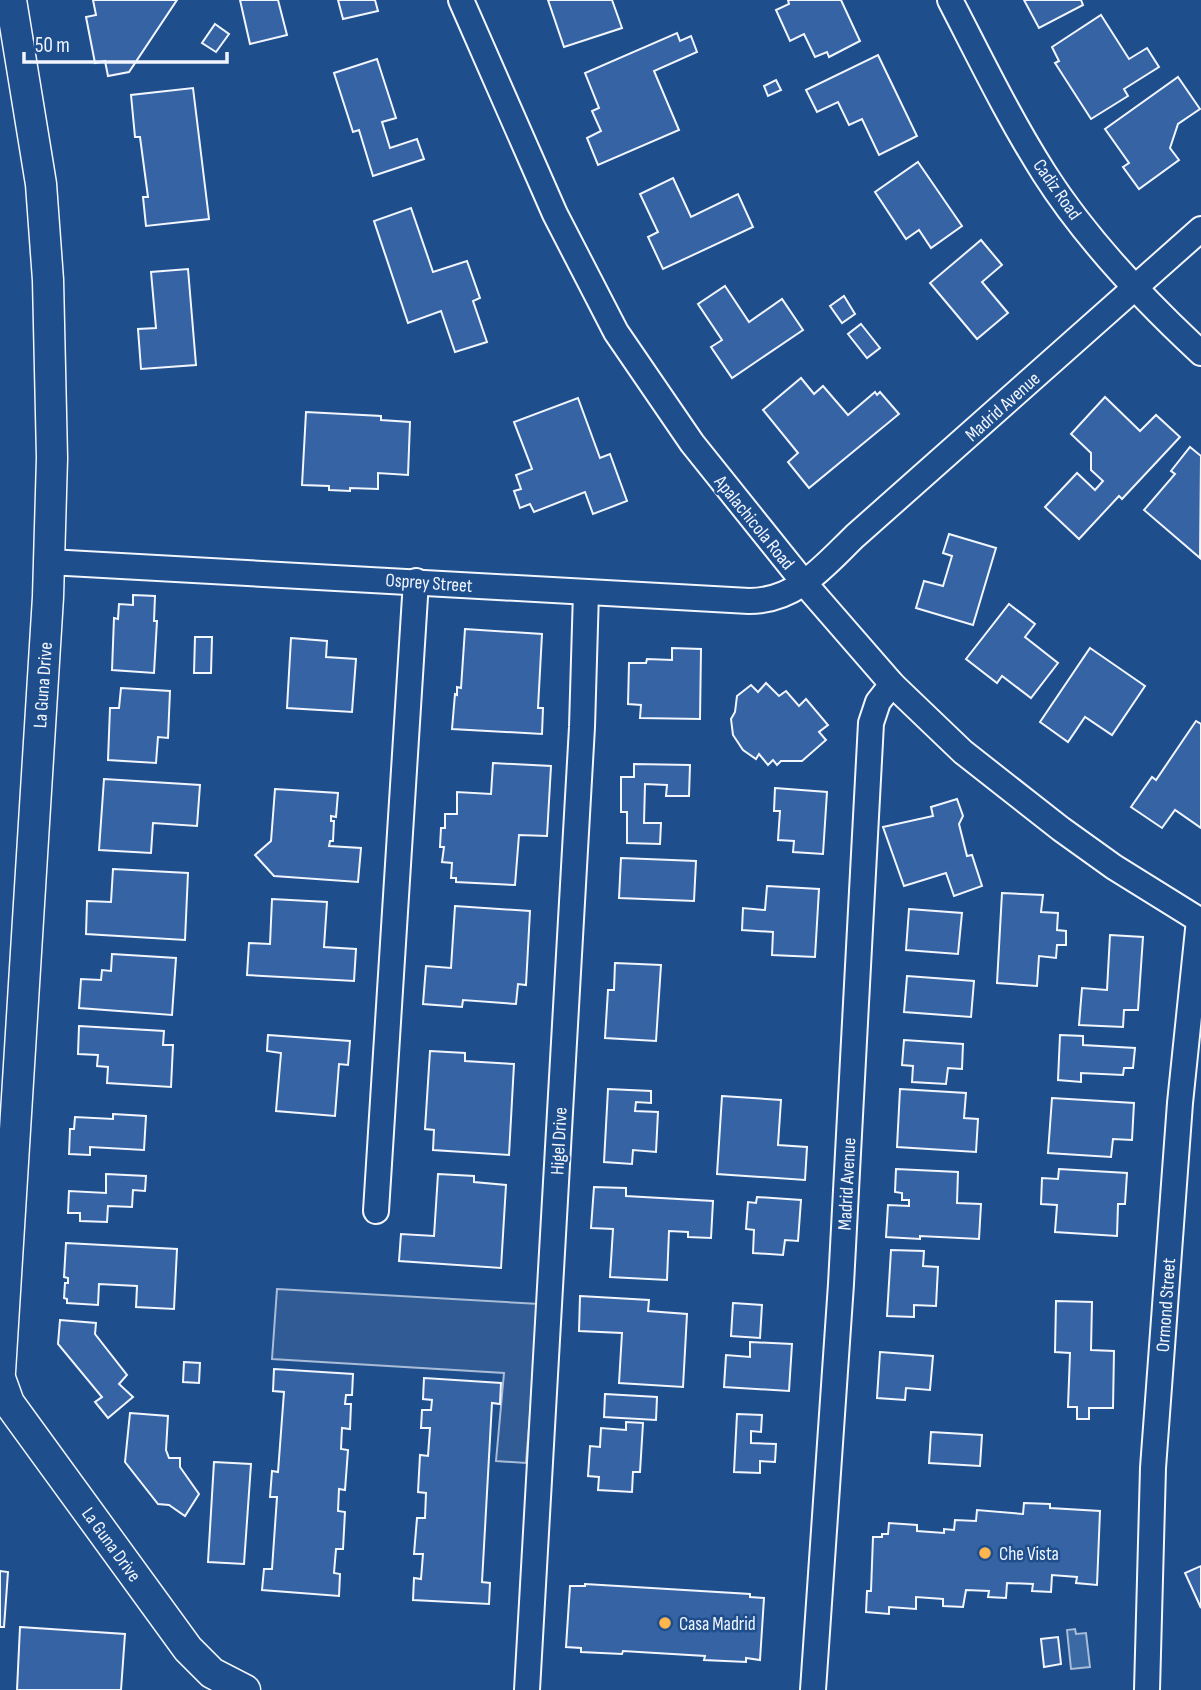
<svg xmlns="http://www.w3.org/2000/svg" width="1201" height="1690" viewBox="0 0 1201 1690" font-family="'Sofia Sans Condensed',sans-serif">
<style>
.parking{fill:#305b95;stroke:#a8bbd7;stroke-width:2}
.water{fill:#3b69a3;stroke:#a8bbd7;stroke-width:2}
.building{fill:#3563a3;stroke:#f2f6ff;stroke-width:2}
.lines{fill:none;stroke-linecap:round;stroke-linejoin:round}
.minor-casing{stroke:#f2f6ff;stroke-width:28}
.tertiary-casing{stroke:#f2f6ff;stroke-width:33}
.minor{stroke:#1f4e8c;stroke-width:24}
.tertiary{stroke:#1f4e8c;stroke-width:30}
.poi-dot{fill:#ffb74d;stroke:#1f4e8c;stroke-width:2.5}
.labels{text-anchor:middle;stroke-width:5;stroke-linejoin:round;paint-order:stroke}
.street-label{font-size:19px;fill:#f2f6ff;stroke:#1f4e8c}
.poi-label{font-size:19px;fill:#f2f6ff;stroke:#1f4e8c;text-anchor:start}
</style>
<rect width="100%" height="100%" fill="#1f4e8c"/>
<path class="parking" d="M277 1289 539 1304 526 1463 496 1461 504 1373 272 1359Z"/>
<path class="water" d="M1075 1629 1076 1634 1086 1633 1090 1667 1071 1669 1067 1630Z"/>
<g class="building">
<path d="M93 0H177L129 72 108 76 105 61 95 63 86 17 96 15Z"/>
<path d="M240 0H278L287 35 250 44Z"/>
<path d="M338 0H375L378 11 343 19Z"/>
<path d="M548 0H612L622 28 564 47Z"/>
<path d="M788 0H841L860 41 829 57 827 52 815 57 804 34 790 41 776 10 789 4Z"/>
<path d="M1024 0H1081L1083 5 1039 28Z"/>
<path d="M1101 15 1129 59 1147 48 1159 67 1124 89 1128 96 1091 119 1055 63 1059 61 1052 47Z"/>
<path d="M215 24 229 34 216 52 202 43Z"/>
<path d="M677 33 680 41 691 36 697 52 654 71 679 130 598 165 587 138 601 131 592 111 599 108 585 73Z"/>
<path d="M878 55 917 136 879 155 862 119 849 125 838 102 817 112 806 90Z"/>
<path d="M377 59 396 118 382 122 390 148 417 139 424 159 373 176 359 130 353 132 334 73Z"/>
<path d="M1178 77 1200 109 1178 124 1170 148 1179 160 1139 189 1123 167 1129 163 1105 129Z"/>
<path d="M776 80 781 90 768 96 764 86Z"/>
<path d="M193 88 209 219 146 226 143 197H148L140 137H135L131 95Z"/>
<path d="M918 162 962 226 931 248 919 230 906 239 875 192Z"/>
<path d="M673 178 691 217 738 194 753 227 663 269 648 237 658 232 640 194Z"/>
<path d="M411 208 433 272 467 261 480 298 473 301 487 342 455 352 441 311 408 323 374 221Z"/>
<path d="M981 240 1002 265 982 282 1008 313 977 339 930 283Z"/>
<path d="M188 269 196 365 141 369 138 329 156 328 151 272Z"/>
<path d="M725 286 749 322 782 299 803 330 732 378 711 347 722 340 698 304Z"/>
<path d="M844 296 855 314 842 323 830 306Z"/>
<path d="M861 324 880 348 867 358 848 334Z"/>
<path d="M801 378 814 394 823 386 848 415 875 392 877 395 880 392 899 414 809 488 788 462 798 453 763 410Z"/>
<path d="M1105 397 1140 431 1156 415 1180 437 1122 499 1119 496 1079 539 1045 507 1077 473 1095 490 1103 481 1091 470V453L1071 434Z"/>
<path d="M578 398 600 458 610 454 627 501 593 514 585 492 534 512 530 504 520 508 514 491 521 489 516 475 532 469 514 422Z"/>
<path d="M306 412 381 416V420L410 422 408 475 378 473V489L350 488V491L329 490V486L302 485Z"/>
<path d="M1190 447 1201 456 1200 558 1144 510 1175 474 1171 471Z"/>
<path d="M949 534 996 548 973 625 916 608 924 581 943 586 952 556 943 553Z"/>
<path d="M133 595 155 596 154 621H157L154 673 112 670 114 618 118 619 119 604 133 605Z"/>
<path d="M1009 604 1035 624 1025 637 1058 663 1031 698 1002 676 997 683 966 659Z"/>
<path d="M465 629 542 634 538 708H543L542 734 452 729 455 694 457 695V687L461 688Z"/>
<path d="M195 637H212L211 673H194Z"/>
<path d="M291 638 327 641 326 657 356 659 352 712 287 708Z"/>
<path d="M672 648 701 649 700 719 640 718 641 705 628 704 629 663H646L647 659 672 660Z"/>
<path d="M1090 648 1145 686 1112 735 1085 717 1068 742 1040 722Z"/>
<path d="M766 683 779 696 786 691 799 706 806 699 828 725 819 732 826 740 802 761H781L777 765 773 760 768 765 759 754 756 759 743 750 733 735 731 719 735 712 737 696 751 685 758 692Z"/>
<path d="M121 688 170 691 168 738 158 737 156 763 108 760 110 708H119Z"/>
<path d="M1196 721 1201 724V828L1175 810 1162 828 1131 807 1152 777 1156 780Z"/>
<path d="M493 763 551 766 547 836 519 835 515 885 456 882V878H451L452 863 442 862 444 847H440L441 828H445V814H457V792L491 794Z"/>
<path d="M634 764 690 765 689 796H666L667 785 645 784 644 823H661L660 844 627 843V812H621V777H634Z"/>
<path d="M104 779 200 785 197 826 153 823 151 853 99 850Z"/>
<path d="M775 788 827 792 823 854 793 852 794 841 778 840 780 811H774Z"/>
<path d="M275 789 338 793 336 817 331 816V821H334L333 841H330L329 846 361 848 358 882 274 876 255 855 271 841Z"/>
<path d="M957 799 963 816 959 824 967 856 972 855 982 886 954 896 946 873 904 886 883 827 933 816 931 807Z"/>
<path d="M621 858 696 861 694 901 619 898Z"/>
<path d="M113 869 188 873 185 940 86 934 87 901 111 902Z"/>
<path d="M767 886 819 889 815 957 772 955 773 932 742 930 743 908 765 910Z"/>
<path d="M1002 893 1043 895 1041 912 1058 913 1057 930 1066 931V945H1057L1056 958 1039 956 1037 986 997 983Z"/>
<path d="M272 899 327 902 324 947 356 949 354 981 247 975 249 943 270 944Z"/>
<path d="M455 906 530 911 526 985 518 984 516 1004 463 1000 462 1007 423 1004 426 966 451 968Z"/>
<path d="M909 909 962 913 958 954 906 950Z"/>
<path d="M1110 935 1143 937 1138 1010H1124L1123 1027 1079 1025 1082 988 1107 990Z"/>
<path d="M112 954 176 958 172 1015 79 1008 81 979 101 980 102 970 111 971Z"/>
<path d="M615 963 661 965 656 1041 605 1038 608 990H614Z"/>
<path d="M907 976 974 981 971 1017 904 1012Z"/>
<path d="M79 1026 164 1031 163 1045H173L171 1087 107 1083 108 1067 97 1066 98 1055 78 1054Z"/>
<path d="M268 1035 350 1041 348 1065 339 1064 335 1116 276 1111 281 1053 267 1051Z"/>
<path d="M1060 1035 1083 1036V1045L1135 1048 1133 1068H1124L1123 1075 1081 1073V1082L1058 1080Z"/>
<path d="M904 1040 963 1044 962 1069 948 1068 946 1084 912 1082 913 1066 902 1065Z"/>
<path d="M430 1051 465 1053V1061L514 1064 509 1155 433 1150 434 1130 425 1129Z"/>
<path d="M608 1089 651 1091V1103L636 1102 635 1111 658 1112 656 1152 633 1150 632 1164 604 1162Z"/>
<path d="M900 1089 966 1093 964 1118 978 1119 976 1152 897 1147Z"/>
<path d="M722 1096 781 1100 778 1145 807 1147 805 1180 717 1174Z"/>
<path d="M1052 1098 1134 1103 1132 1140 1113 1139 1111 1157 1048 1153Z"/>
<path d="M113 1114 146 1116 144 1150 90 1147V1155L69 1154 70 1129H74L75 1117 113 1119Z"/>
<path d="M896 1169 958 1172 957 1203 981 1204 979 1239 920 1236V1239L886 1237 888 1205 909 1206V1200H902V1193L895 1192Z"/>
<path d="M1059 1169 1127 1173 1125 1204H1118L1117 1236 1055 1232 1057 1205 1041 1204 1042 1178 1058 1179Z"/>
<path d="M106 1174 146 1176 145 1191 133 1190 132 1207 108 1206 107 1222 80 1221V1213H68L69 1191 106 1193Z"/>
<path d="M438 1174 474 1176V1182L506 1185 501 1268 399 1261 401 1234 434 1236Z"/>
<path d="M594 1187 626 1188V1196L713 1201 711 1238 688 1237V1232L669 1231 667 1280 610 1277 613 1229 591 1228Z"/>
<path d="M757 1197 801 1200 798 1241 785 1240 783 1255 753 1253 754 1230 746 1229 748 1202 756 1203Z"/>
<path d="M66 1243 177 1249 174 1309 136 1307 137 1286 99 1284 98 1305 67 1303V1299L64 1298 65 1283H68V1278L64 1277Z"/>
<path d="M891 1250 924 1251 923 1266 938 1267 936 1306 914 1305V1317L887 1316Z"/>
<path d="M580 1296 649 1300 648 1311 687 1314 683 1387 619 1383 622 1333 579 1331Z"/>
<path d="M1056 1301 1092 1302 1091 1350 1114 1351 1113 1408H1089V1419H1077V1407H1068L1070 1353 1055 1352Z"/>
<path d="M733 1303 762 1305 760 1338 731 1336Z"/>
<path d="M60 1320 96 1323 95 1334 127 1375 119 1384 133 1397 108 1418 95 1402 102 1397 58 1344Z"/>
<path d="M750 1342 792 1344 789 1391 724 1387 726 1355 750 1357Z"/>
<path d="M880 1352 933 1356 930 1390 906 1388 905 1400 877 1398Z"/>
<path d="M184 1362 200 1363 199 1383 183 1382Z"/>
<path d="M274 1369 353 1374 352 1395H346L345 1404H351L350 1429 342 1428 341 1449 348 1450 345 1490 339 1489 338 1511 345 1512 343 1549H336L334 1573 340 1574 339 1596 262 1590 264 1569H272L277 1497H270L272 1471 278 1472 284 1392 273 1391Z"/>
<path d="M424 1378 501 1383 500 1404 492 1403 482 1582 490 1583 489 1604 413 1600 414 1578 421 1579 423 1554H414L417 1518H425L426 1493 418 1492 420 1455 428 1456 430 1428H421L422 1410H431L432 1400 423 1399Z"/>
<path d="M605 1394 657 1397 656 1420 604 1417Z"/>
<path d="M130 1413 168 1416 166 1450 169 1458H180V1467L199 1494 185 1516 169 1505 158 1504 125 1462Z"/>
<path d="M737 1414 762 1415 761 1432 751 1431V1443L776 1444 775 1462 760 1461V1473L734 1472Z"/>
<path d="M626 1422 643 1423 640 1472H633L632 1492 598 1490 599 1477 588 1476 590 1446 600 1447 601 1428 626 1430Z"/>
<path d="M931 1432 982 1435 980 1466 929 1463Z"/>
<path d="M214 1462 251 1464 244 1564 208 1562Z"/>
<path d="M1024 1503 1050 1504V1508L1100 1511 1097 1585 1076 1583 1077 1577 1052 1575 1051 1592 1032 1591 1033 1584 1007 1583 1006 1598 988 1597 989 1591 966 1590 963 1607 943 1606V1599L916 1597V1609L889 1607V1614L866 1612 867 1591H871L873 1537H882V1534H888L889 1523 917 1525V1531L944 1533V1529L954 1530 955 1520 976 1521 977 1510 1023 1514Z"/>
<path d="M1201 1566V1608L1185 1573Z"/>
<path d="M0 1571 8 1572 4 1627H0Z"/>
<path d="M585 1584 750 1594V1597L764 1598 760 1660 746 1658V1662L704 1660 705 1656 623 1651 622 1654 581 1652V1648L566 1647 570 1586H585Z"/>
<path d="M20 1627 125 1634 121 1690H17Z"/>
<path d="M1058 1637 1061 1664 1044 1667 1041 1639Z"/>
</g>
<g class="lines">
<defs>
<g id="minor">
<path d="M461 0 555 214 616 332 692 443 805 584 892 684 963 752 1061 829 1114 867 1201 921"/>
<path d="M950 0C980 58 1009 118 1044 173 1086 239 1144 300 1201 353"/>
<path d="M49 562 749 601C796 601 823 567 855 536L1201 229"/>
<path d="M376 1211 416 581"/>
<path d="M527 1690 582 727 586 592"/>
<path d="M813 1690 841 1284 871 723 878 702 892 684"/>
<path d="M1147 1690 1153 1468 1180 1103 1199 920"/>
</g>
<g id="tertiary">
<path d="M0 1372 48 597 52 458 48 280 41 184 11 0"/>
<path d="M0 1378 9 1403 188 1649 212 1673 245 1690"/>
</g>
</defs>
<use href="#minor" class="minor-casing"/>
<use href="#tertiary" class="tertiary-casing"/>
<use href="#minor" class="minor"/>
<use href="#tertiary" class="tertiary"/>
</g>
<g class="poi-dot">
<circle cx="985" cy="1553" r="7"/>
<circle cx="665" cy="1623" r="7"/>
</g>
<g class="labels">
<g class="street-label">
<text transform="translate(1058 189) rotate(55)" y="7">Cadiz Road</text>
<text transform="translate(1002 406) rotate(-42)" y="7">Madrid Avenue</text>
<text transform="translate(755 522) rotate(51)" y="7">Apalachicola Road</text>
<text transform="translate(429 582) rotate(4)" y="7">Osprey Street</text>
<text transform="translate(42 685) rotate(-86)" y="7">La Guna Drive</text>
<text transform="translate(558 1141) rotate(-87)" y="7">Higel Drive</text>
<text transform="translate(846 1184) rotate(-87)" y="7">Madrid Avenue</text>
<text transform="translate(1165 1305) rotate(-86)" y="7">Ormond Street</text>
<text transform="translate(112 1544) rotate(54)" y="7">La Guna Drive</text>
</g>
<g class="poi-label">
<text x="999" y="1560">Che Vista</text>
<text x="679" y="1630">Casa Madrid</text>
</g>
</g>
<path d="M24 52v10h203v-10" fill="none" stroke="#f2f6ff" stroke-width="3.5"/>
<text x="35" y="52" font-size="21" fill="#f2f6ff" stroke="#1f4e8c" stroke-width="5" paint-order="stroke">50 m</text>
</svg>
